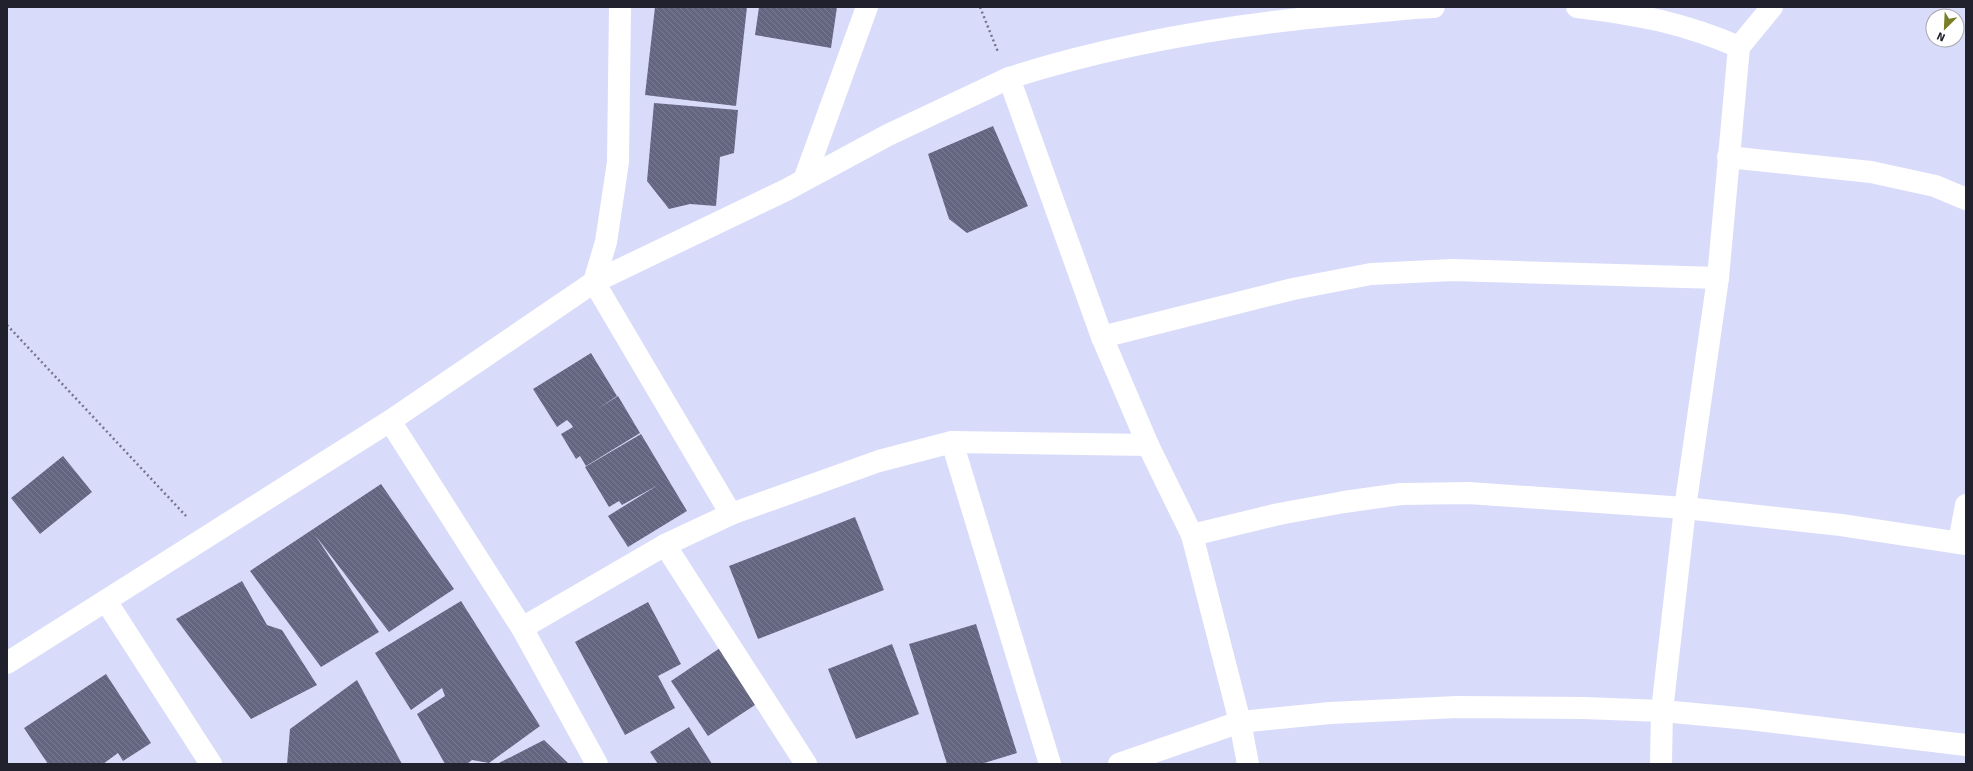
<svg xmlns="http://www.w3.org/2000/svg" width="1973" height="771" viewBox="0 0 1973 771" font-family="Signika,sans-serif">
<style>
.building{fill:url(#building-back-hatch)}
.lines{fill:none;stroke-linecap:round;stroke-linejoin:round}
.path{stroke:#74768a;stroke-width:2.5;stroke-dasharray:2 3;stroke-linecap:butt}
.minor{stroke:#fff;stroke-width:22}
</style>
<defs>
<pattern id="building-back-hatch" width="6" height="6" patternUnits="userSpaceOnUse"><rect width="6" height="6" fill="#646681"/><path d="M-1 5l2 2M0 0l6 6M5-1l2 2" fill="none" stroke="#7a7c91"/></pattern>
</defs>
<rect width="100%" height="100%" fill="#d9dbfa"/>
<g class="building">
<path d="M655 7H747L736 106 645 95Z"/>
<path d="M759 7H837L831 48 755 35Z"/>
<path d="M654 103 738 110 734 153 720 157 716 206 690 204 669 209 647 181Z"/>
<path d="M993 126 1028 206 967 233 949 219 928 154Z"/>
<path d="M591 353 617 396 596 410 618 396 640 433 586 466 580 456 576 459 561 434 573 427 571 424 567 420 557 427 533 389Z"/>
<path d="M641 434 687 511 628 547 608 516 658 485 622 505 619 501 609 507 585 467Z"/>
<path d="M63 456 92 492 40 534 11 498Z"/>
<path d="M381 484 454 589 389 632 315 535 379 632 321 667 250 571Z"/>
<path d="M855 517 884 590 758 639 729 566Z"/>
<path d="M242 581 267 625 282 630 317 685 251 719 176 619Z"/>
<path d="M461 601 540 726 489 763 472 760 467 764H445L417 714 445 696 442 688 411 710 375 653Z"/>
<path d="M648 602 681 664 658 676 675 708 625 735 575 642Z"/>
<path d="M976 624 1017 753 981 764H947L909 644Z"/>
<path d="M892 644 919 714 856 739 828 669Z"/>
<path d="M720 648 758 703 708 736 671 681Z"/>
<path d="M106 674 151 743 123 761 118 753 103 764H48L24 728Z"/>
<path d="M357 680 402 764H287L290 729Z"/>
<path d="M689 727 712 764H658L650 752Z"/>
<path d="M544 740 569 764H497Z"/>
</g>
<g class="lines">
<g class="path">
<path d="M980 7 998 52"/>
<path d="M7 325 186 516"/>
</g>
<g class="minor">
<path d="M1577 7C1637 14 1684 23 1739 47L1718 278 1685 508 1662 711 1661 764"/>
<path d="M1739 47 1772 7"/>
<path d="M1728 157 1871 172 1935 186 1966 199"/>
<path d="M804 180 867 7"/>
<path d="M1102 337 1293 289 1371 274 1453 270 1718 278"/>
<path d="M952 442 1050 764"/>
<path d="M731 514 594 282 786 190 888 135 1009 78"/>
<path d="M1192 535 1279 514 1344 502 1401 494 1468 493 1685 508 1841 525 1966 544"/>
<path d="M1959 542 1966 505"/>
<path d="M665 545 806 764"/>
<path d="M106 601 211 764"/>
<path d="M522 628 665 545 731 514 879 461 952 442 1148 445"/>
<path d="M7 663 390 421"/>
<path d="M597 764 522 628 390 421 594 282 606 242 618 162 620 7"/>
<path d="M1119 764 1240 722 1330 713 1457 707 1584 708 1662 711 1749 719 1966 745"/>
<path d="M1248 764 1240 722 1192 535 1148 445 1102 337 1009 78C1119 43 1234 24 1349 14 1377 12 1405 8 1434 7"/>
</g>
</g>
<rect width="1973" height="771" fill="none" stroke="#20212c" stroke-width="16"/>
<g transform="translate(1945 28) rotate(204)"><circle r="19" fill="#ffffff" stroke="#a6a6ab"/>
<path d="M0-3L7 15L0 10L-7 15Z" fill="#7a7e27"/>
<text y="-6" font-size="11" font-weight="bold" text-anchor="middle" fill="#20212c">N</text>
</g>
</svg>
